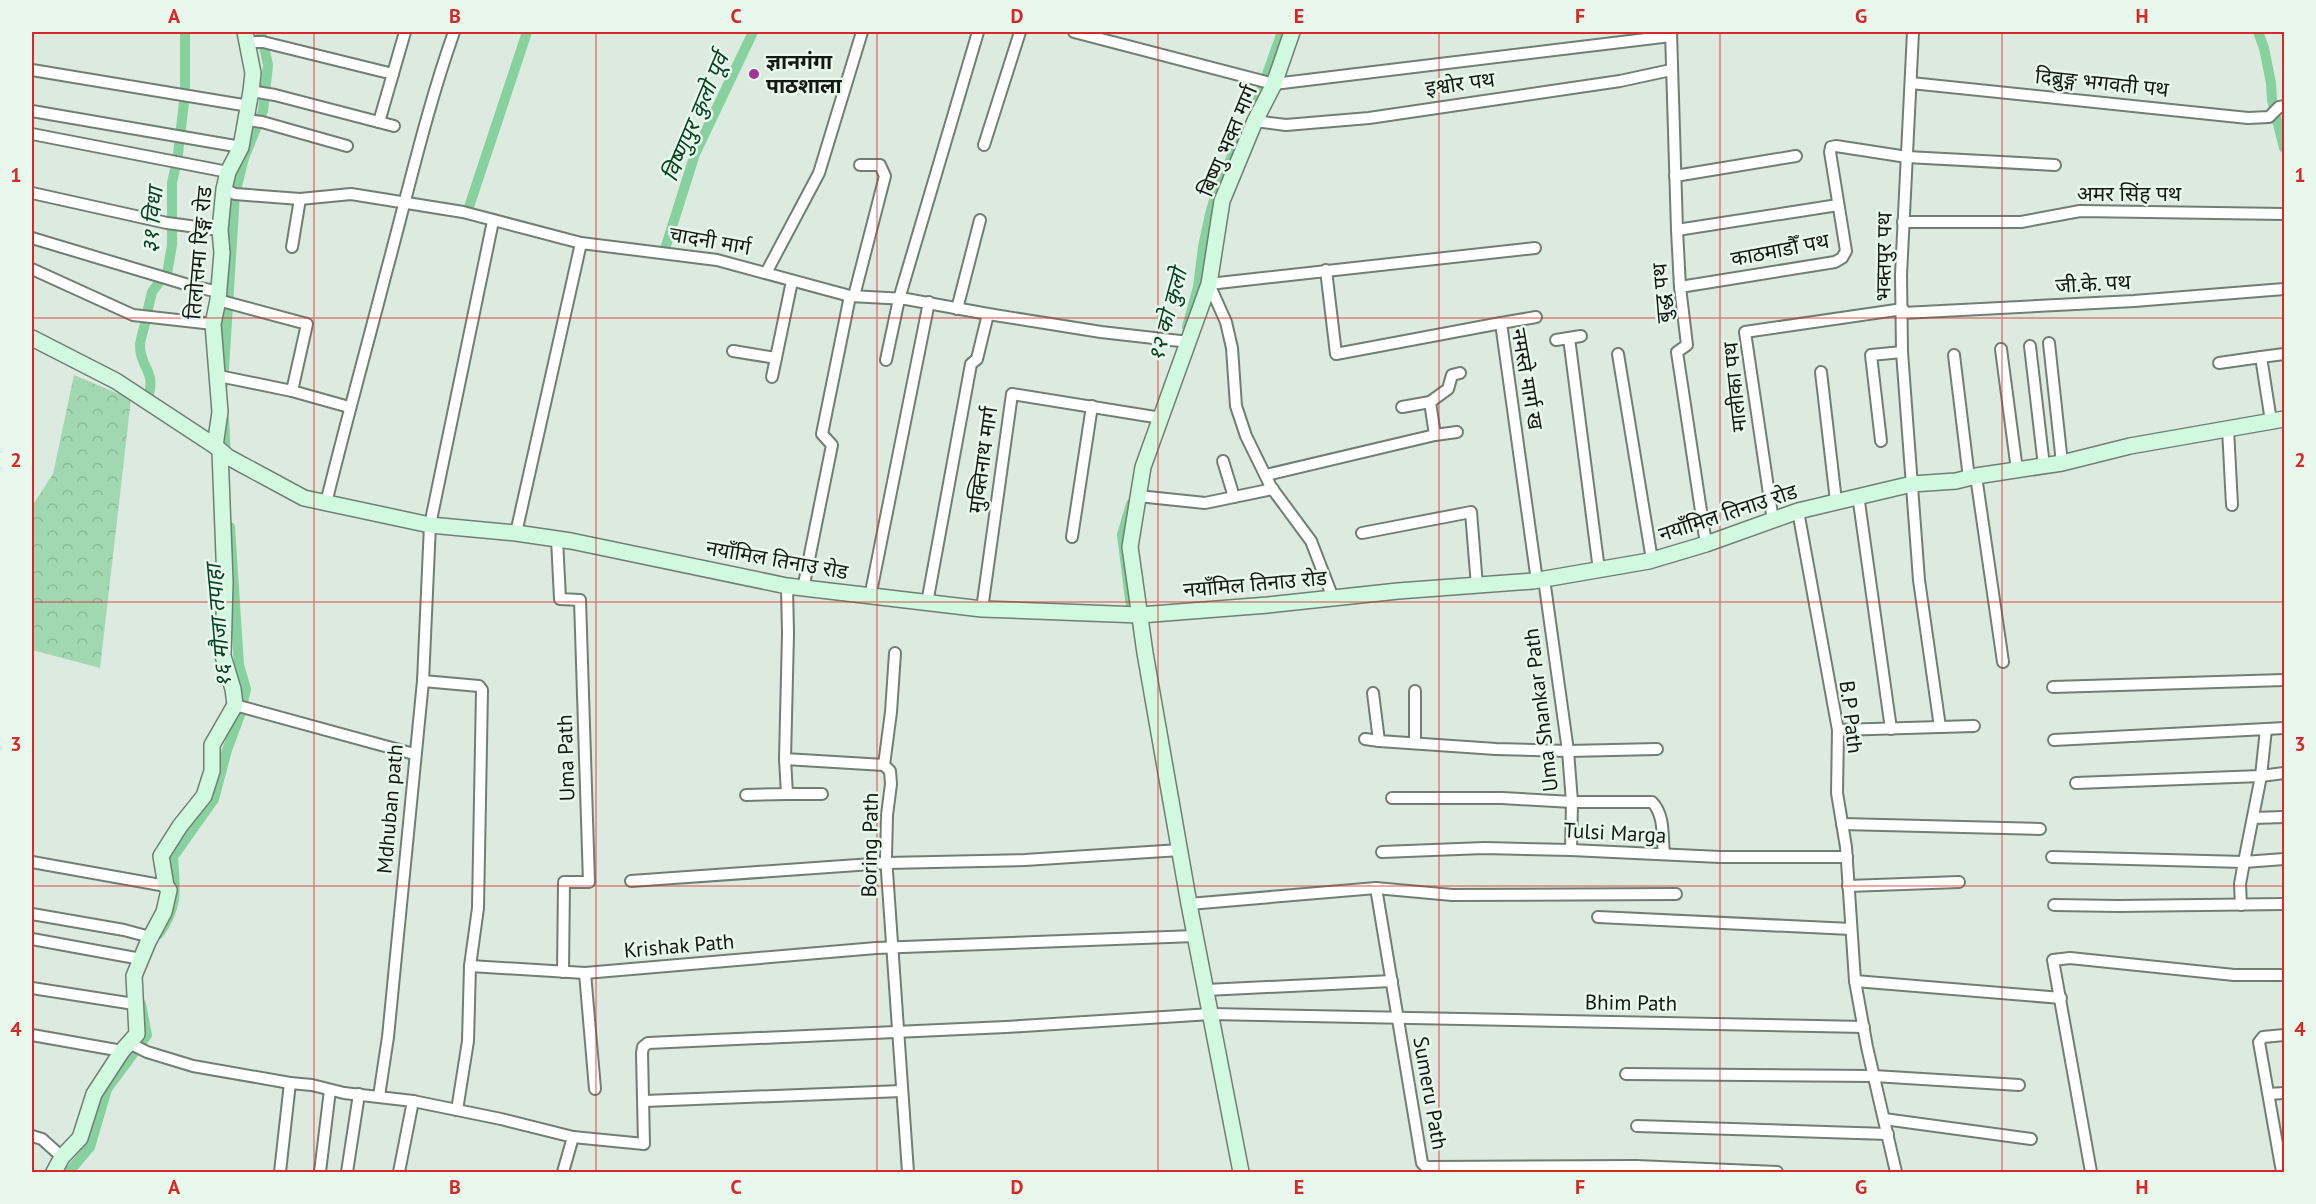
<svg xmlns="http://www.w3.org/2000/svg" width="2316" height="1204" viewBox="0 0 2316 1204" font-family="'PT Sans','Noto Sans Devanagari',sans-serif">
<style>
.forest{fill:url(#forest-crowns)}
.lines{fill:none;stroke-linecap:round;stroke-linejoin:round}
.canal{stroke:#86d19d;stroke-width:10}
.street-casing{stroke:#717e74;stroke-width:14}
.secondary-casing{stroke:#717e74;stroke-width:18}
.street{stroke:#fff;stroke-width:10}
.secondary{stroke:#d0f9e0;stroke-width:15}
.grid{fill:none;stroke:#d62828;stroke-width:1.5;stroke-opacity:0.55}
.poi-dot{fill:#a13494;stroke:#e9f8ec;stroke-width:2}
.labels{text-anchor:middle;stroke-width:5;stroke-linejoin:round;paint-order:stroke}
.poi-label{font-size:21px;font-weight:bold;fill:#131814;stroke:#e9f8ec;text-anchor:start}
.street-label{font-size:21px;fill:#131814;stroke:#e9f8ec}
.water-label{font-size:22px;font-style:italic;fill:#064221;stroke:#e9f8ec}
.neatline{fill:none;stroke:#d62828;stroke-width:2}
.grid-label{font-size:20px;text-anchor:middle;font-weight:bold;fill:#d62828}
</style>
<defs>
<pattern id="forest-crowns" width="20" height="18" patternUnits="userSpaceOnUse" patternTransform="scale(1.5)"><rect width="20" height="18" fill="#a2d8b1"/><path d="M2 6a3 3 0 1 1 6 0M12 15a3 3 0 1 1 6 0" fill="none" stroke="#8bb997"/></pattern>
</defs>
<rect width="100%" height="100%" fill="#dceadf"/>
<path class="forest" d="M74 375 131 399 100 668 32 650V506L53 474Z"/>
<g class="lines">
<g class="canal">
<path d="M185 32V87"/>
<path d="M2258 32 2264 48 2271 83 2272 100 2284 148"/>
<path d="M1256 105 1282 32"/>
<path d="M178 154 184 102"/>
<path d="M467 213 527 32"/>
<path d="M664 252 695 154 753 32"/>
<path d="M167 274 172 245V183L175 169"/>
<path d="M148 309 152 292 158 284"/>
<path d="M145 324C143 331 141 338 140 344 139 367 157 371 148 397"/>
<path d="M1187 327 1198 287 1203 247 1210 214 1217 190 1240 138"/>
<path d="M223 385 235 194 244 158 263 111 268 65 261 32"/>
<path d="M224 419 226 457"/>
<path d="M1131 504 1122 535 1132 615"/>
<path d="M159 934C179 905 175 890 173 857L214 799 227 750 240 715 246 689 239 665 230 527"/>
<path d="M69 1172 90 1147 107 1089 147 1035 141 1004"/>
</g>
<defs>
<g id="street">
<path d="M1074 32 1274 84 1671 36"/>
<path d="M1671 32 1677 230 1680 287 1687 345 1677 352 1706 544"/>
<path d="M1913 32 1901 275 1902 352 1919 580 1940 727"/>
<path d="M246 42H263L393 74"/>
<path d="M32 70 249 106"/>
<path d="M1911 83 2248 118 2269 117 2279 107 2284 106"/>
<path d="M251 91 275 95 394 126"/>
<path d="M32 111 241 147"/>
<path d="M247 120 262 122 347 146"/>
<path d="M1255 121 1286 125 1369 118 1620 81 1671 70"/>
<path d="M379 122 405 32"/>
<path d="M32 134 228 172"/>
<path d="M984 145 1020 32"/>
<path d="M1675 176 1796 156"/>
<path d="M224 189 235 194 300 199 351 194 463 212 581 243 717 260 850 296 906 299 988 314 1101 332 1189 342"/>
<path d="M32 193 167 223 220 230"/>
<path d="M1903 222H2021L2080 211 2284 214"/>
<path d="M1677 230 1838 205"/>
<path d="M32 238 192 286 219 292"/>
<path d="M292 247 300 199"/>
<path d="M32 269 133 315 213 324"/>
<path d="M1326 270 1336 354 1501 323 1537 581"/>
<path d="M766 273 819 173 862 32"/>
<path d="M1680 287 1835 262 1842 258 1846 251 1830 152 1831 147 1836 146 1907 157 2055 165"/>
<path d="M854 296 885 176 880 165H860"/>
<path d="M218 300 307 324 292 391"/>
<path d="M957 309 980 220"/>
<path d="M1903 313 2134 301 2284 289"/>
<path d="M1501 323 1536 317"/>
<path d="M1569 338 1599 570"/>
<path d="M1556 340 1581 336"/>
<path d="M2049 343 2062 463"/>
<path d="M2030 346 2044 466"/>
<path d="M2001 349 2017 470"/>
<path d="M733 351 776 358"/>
<path d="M1618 354 1652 560"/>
<path d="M1954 355 1969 478"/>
<path d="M886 360 899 299 978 32"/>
<path d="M2219 363 2261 357"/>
<path d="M1821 372 1836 501"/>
<path d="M219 376 292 391 349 407"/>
<path d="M772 377 792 281"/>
<path d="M1402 407 1430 402"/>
<path d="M2271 421 2261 357 2284 354"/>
<path d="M2228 429 2232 505"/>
<path d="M1435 435 1457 432"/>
<path d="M1881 441 1871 355 1902 352"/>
<path d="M1223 461 1234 497"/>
<path d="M1266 475 1435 435 1430 402 1448 389 1452 375 1460 373"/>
<path d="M1976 476 2003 662"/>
<path d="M1858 495 1891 729"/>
<path d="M1138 496 1205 503 1273 489"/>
<path d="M326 503C345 426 366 350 386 273 408 192 426 111 454 32"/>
<path d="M1798 511 1838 730 1837 793 1846 847 1855 981 1867 1047 1896 1172"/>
<path d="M1773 521 1745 332 1903 309"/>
<path d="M516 533 581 243"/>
<path d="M1362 533 1471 512 1477 586"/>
<path d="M1072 537 1092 406"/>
<path d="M557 539 560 599 580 600 589 882H564L563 972"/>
<path d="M787 586 788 634 785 759 884 765 890 771 891 784 887 815 886 857 908 1172"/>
<path d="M803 589 832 445 822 434 850 296"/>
<path d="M870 597 929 302"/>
<path d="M1333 598 1311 541 1271 487 1246 436 1236 406 1232 348 1226 322 1209 284 1535 248"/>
<path d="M927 603 971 364 977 359 988 314"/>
<path d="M982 609 1012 394 1161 418"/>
<path d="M423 681 479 686 482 690 478 908 470 966 468 1041 457 1110"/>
<path d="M2053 687 2284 680"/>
<path d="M1373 693 1379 741 1496 749 1568 751 1657 749"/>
<path d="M235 705 414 754"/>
<path d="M2266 729 2284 728"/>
<path d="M1838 730 1974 726"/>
<path d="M1365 739 1379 741"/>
<path d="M2054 740 2266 729 2261 776 2244 862 2284 859"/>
<path d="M1415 743V691"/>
<path d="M884 765 891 712 895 653"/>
<path d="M2076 783 2261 776 2284 773"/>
<path d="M787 794H822"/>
<path d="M746 795 787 794 785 759"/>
<path d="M1392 798H1502L1572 802 1568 751 1544 579"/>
<path d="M2253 818 2284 817"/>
<path d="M1842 824 2040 829"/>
<path d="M1571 850 1572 802H1652C1665 815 1662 837 1664 854"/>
<path d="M1382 852 1484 848 1571 850 1720 857H1847"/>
<path d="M2052 857 2244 862 2240 884 2241 905"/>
<path d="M32 862 166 886"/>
<path d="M631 881 886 863 1025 860 1180 850"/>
<path d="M1848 886 1959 882"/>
<path d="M1376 888 1422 1163 1426 1167H1433L1636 1166"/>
<path d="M1189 904 1376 888 1452 895 1676 894"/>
<path d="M2054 905 2118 906 2284 904"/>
<path d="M32 914 124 930 150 937"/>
<path d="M1598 917 1851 929"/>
<path d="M32 939 141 959"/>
<path d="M470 966 585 973 876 948 1195 936"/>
<path d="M585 973 595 1089"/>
<path d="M1855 981 2061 998"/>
<path d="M32 988 134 1004"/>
<path d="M1206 990 1392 981"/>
<path d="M32 1035 122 1051"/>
<path d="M129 1043 147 1052 193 1066 290 1083 312 1085 344 1093 413 1101 399 1172"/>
<path d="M1626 1074 1874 1076 2019 1085"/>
<path d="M2269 1094 2284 1093"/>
<path d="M379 1096 388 1037 423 681 430 525 493 221"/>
<path d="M413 1101 501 1119 573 1137 644 1144 642 1053 643 1047 648 1043 1006 1027 1211 1014 1864 1027"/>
<path d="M645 1101 902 1091"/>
<path d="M1884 1119 2031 1139"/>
<path d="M1637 1126 1888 1134"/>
<path d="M32 1136 42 1139 62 1157"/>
<path d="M280 1172 290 1083"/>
<path d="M320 1172 330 1090"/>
<path d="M347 1172 359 1094"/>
<path d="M563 1172 573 1137"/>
<path d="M1637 1172 1636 1166 1777 1172"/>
<path d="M2091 1172 2053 960 2070 958 2234 975H2284"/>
<path d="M2282 1172 2259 1042 2263 1037 2284 1035"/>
</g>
<g id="secondary">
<path d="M32 338 116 381 215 446 228 457 304 498 430 525 516 533 571 541 787 586 982 609 1140 615 1268 605 1398 591 1533 581 1649 561 1706 544 1798 511 1912 484 1956 481 1976 476 2062 463 2130 446 2284 419"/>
<path d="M215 446 220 412 213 324 218 300 222 253 220 230 224 189 228 172 241 147 251 91 253 73 245 32"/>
<path d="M54 1172 62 1157 80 1138 94 1094 122 1051 137 1034 134 976 148 942 164 912 169 890 166 886 161 856 180 826 204 796 212 771V745L235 705 233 689 223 656 225 582 220 451"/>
<path d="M1241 1172 1189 904 1145 653 1130 547 1143 467 1209 284 1222 201 1255 121 1274 84 1292 32"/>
</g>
</defs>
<use href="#street" class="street-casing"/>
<use href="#secondary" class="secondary-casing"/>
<use href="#street" class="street"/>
<use href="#secondary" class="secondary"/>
</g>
<path class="grid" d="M314 32V1172M596 32V1172M877 32V1172M1158 32V1172M1439 32V1172M1720 32V1172M2002 32V1172M32 318H2284M32 602H2284M32 886H2284"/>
<circle class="poi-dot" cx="754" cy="74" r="6"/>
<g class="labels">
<g class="poi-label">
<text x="766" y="69">ज्ञानगंगा<tspan x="766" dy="24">पाठशाला</tspan></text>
</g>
<g class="street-label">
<text transform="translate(2102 83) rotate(6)" y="7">दिब्रुङ्ग भगवती पथ</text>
<text transform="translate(1460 84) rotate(-8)" y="7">इश्वोर पथ</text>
<text transform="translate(1228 141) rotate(-67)" y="7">बिष्णु भक्त मार्ग</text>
<text x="2129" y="201">अमर सिंह पथ</text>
<text transform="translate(710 241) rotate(10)" y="7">चादनी मार्ग</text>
<text transform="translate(1780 250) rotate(-11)" y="7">काठमाडौँ पथ</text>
<text transform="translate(199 253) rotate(-85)" y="7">तिलोत्तमा रिङ्ग रोड</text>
<text transform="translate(1884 257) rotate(-89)" y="7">भक्तपुर पथ</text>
<text transform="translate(2093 284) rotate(-3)" y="7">जी.के. पथ</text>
<text transform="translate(1662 293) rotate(-95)" y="7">बुद्ध पथ</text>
<text transform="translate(1527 379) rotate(80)" y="7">नमस्ते मार्ग ख</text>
<text transform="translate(1735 387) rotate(-96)" y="7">मालीका पथ</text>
<text transform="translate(983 460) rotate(-82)" y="7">मुक्तिनाथ मार्ग</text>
<text transform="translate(1728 513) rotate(-18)" y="7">नयाँमिल तिनाउ रोड</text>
<text transform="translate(777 560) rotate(10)" y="7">नयाँमिल तिनाउ रोड</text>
<text transform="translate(1255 584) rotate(-5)" y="7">नयाँमिल तिनाउ रोड</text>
<text transform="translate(1541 710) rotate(-97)" y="7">Uma Shankar Path</text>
<text transform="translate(1851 717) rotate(83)" y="7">B.P Path</text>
<text transform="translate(566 758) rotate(-92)" y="7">Uma Path</text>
<text transform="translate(390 809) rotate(-85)" y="7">Mdhuban path</text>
<text transform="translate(1615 833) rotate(3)" y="7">Tulsi Marga</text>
<text transform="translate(870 845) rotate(-89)" y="7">Boring Path</text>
<text transform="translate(679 946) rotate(-5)" y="7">Krishak Path</text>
<text transform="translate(1631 1003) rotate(1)" y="7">Bhim Path</text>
<text transform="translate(1430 1093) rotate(80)" y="7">Sumeru Path</text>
</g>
<g class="water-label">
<text transform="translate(695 117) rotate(-67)" y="8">विष्णुपुर कुलो पूर्व</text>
<text transform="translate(152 220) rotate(-85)" y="8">३१ विधा</text>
<text transform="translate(1167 315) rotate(-75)" y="8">१२ को कुलो</text>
<text transform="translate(218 626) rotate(-95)" y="8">१६ मौजा तपाहा</text>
</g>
</g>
<rect width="2316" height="1204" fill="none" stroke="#e9f8ec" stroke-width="66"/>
<rect x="33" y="33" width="2250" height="1138" class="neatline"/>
<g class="grid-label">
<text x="174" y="23">A</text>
<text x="455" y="23">B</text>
<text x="736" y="23">C</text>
<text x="1017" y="23">D</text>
<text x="1299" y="23">E</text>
<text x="1580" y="23">F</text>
<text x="1861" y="23">G</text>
<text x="2142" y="23">H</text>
<text x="16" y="182">1</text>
<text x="2300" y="182">1</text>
<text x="16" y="467">2</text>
<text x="2300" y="467">2</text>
<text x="16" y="751">3</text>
<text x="2300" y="751">3</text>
<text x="16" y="1036">4</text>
<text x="2300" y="1036">4</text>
<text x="174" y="1194">A</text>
<text x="455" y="1194">B</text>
<text x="736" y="1194">C</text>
<text x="1017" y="1194">D</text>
<text x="1299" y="1194">E</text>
<text x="1580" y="1194">F</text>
<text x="1861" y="1194">G</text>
<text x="2142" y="1194">H</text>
</g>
</svg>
